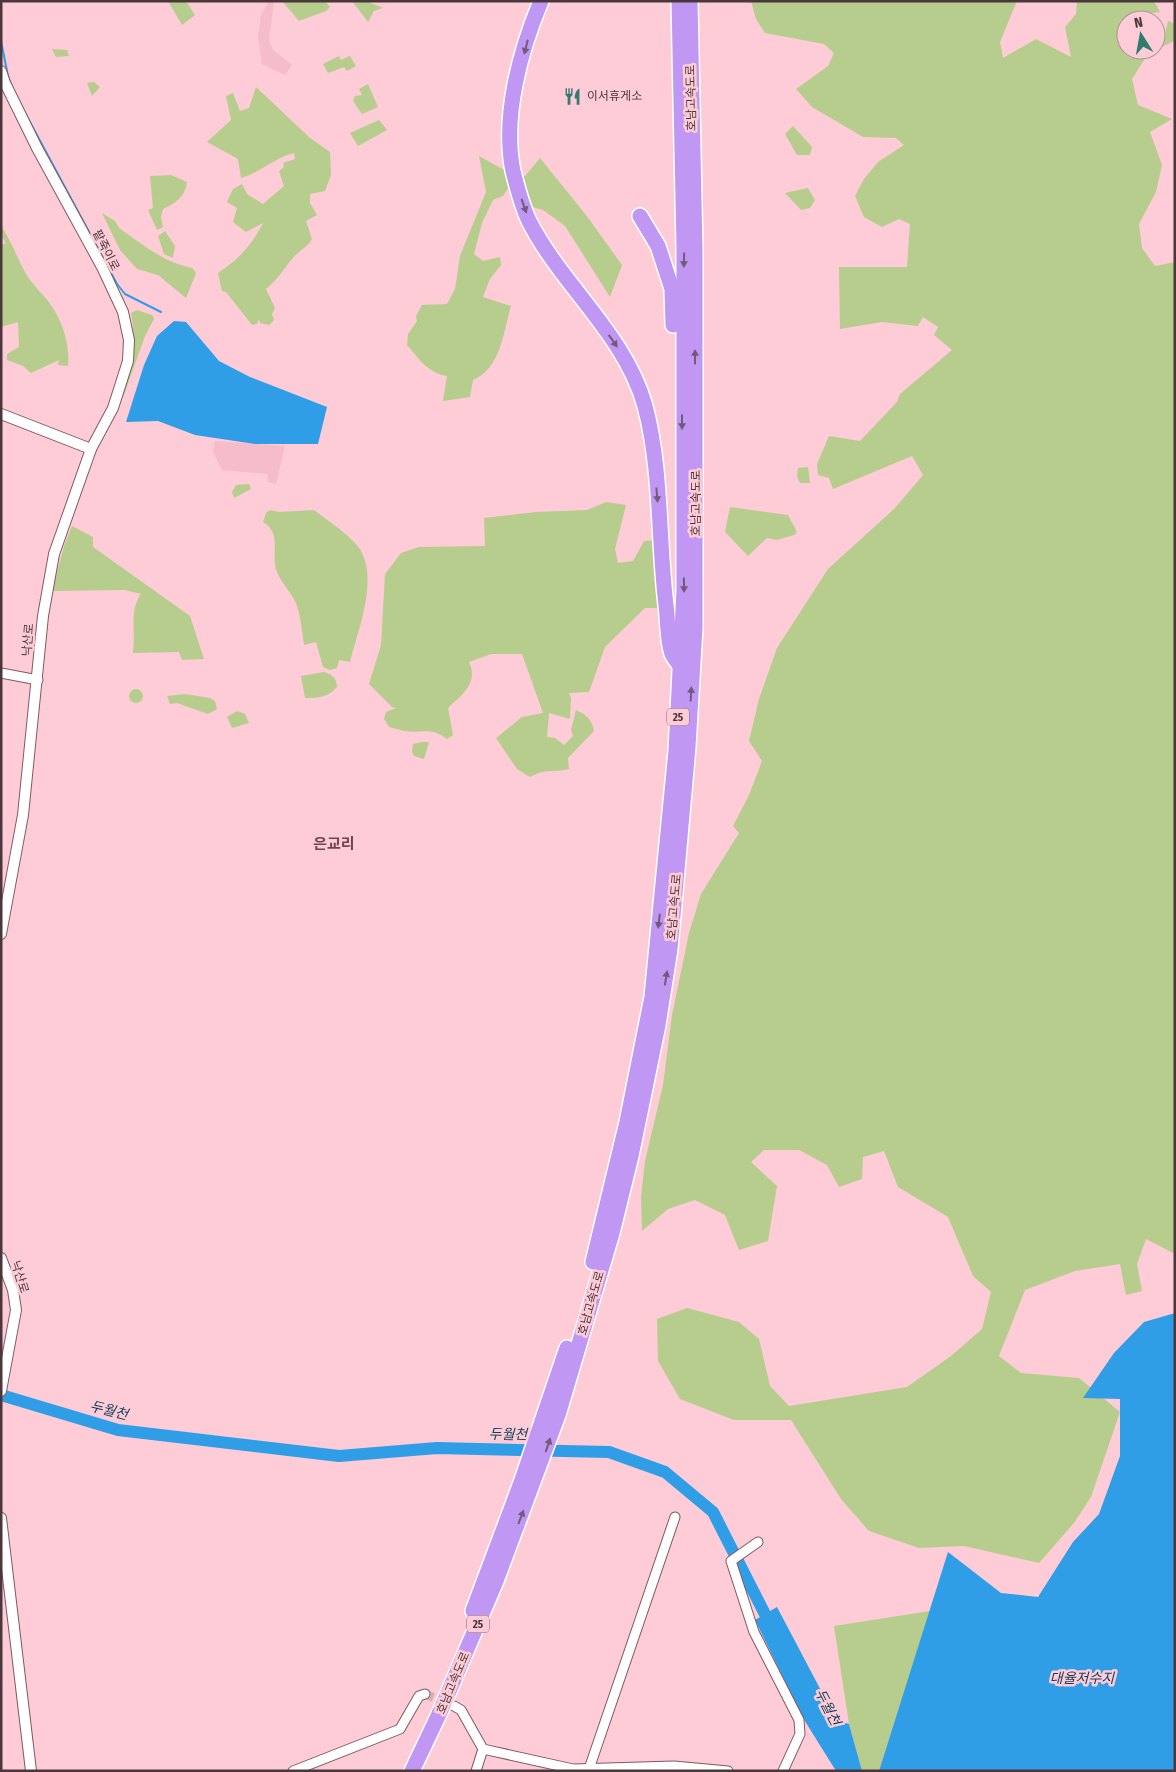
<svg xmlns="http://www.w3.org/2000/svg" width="1176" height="1772" viewBox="0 0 1176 1772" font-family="'Fira Sans Condensed','Noto Sans KR',sans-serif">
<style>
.built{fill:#f5bcc9}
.green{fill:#b7cd8d}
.water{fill:#309de7}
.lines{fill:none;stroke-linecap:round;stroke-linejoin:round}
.stream{stroke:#309de7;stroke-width:2}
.river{stroke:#309de7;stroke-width:12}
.minor-tunnel{stroke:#d9aeb7;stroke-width:9;stroke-dasharray:9 4.5;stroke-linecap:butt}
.minor-casing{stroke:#825862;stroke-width:11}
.tertiary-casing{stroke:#825862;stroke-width:12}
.motorway-casing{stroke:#fff;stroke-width:18}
.minor{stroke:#fff;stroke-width:9}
.tertiary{stroke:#fff;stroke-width:10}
.motorway{stroke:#c098f3;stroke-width:15}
.oneway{fill:#73597b}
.labels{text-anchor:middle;stroke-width:5;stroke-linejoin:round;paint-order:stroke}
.shield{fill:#fdccd6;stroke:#80646a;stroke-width:1}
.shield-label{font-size:11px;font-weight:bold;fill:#4a373b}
.poi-label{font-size:12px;fill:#4a373b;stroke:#fdccd6;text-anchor:start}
.street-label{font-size:12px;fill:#4a373b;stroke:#fdccd6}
.water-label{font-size:14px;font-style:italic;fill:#123d5b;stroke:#fdccd6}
.quarter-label{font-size:15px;font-weight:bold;fill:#6d454f;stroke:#fdccd6}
</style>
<rect width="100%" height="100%" fill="#fdccd6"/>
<g class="built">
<path d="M269 1H274L269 41 273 50 292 65 285 75 262 64 258 37 261 15Z"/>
<path d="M215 441 285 446 276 484 267 482 268 474 222 470 213 452Z"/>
</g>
<g class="green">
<path d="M168 1H186L195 15 182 25Z"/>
<path d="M282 1H325L330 7 326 11 299 21Z"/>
<path d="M352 1H366L383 8 374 11 368 22Z"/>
<path d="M751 1H1017L1000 42 1003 58 1036 39 1071 57 1065 27 1076 14 1077 1H1154L1160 12 1147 14V20H1126V50H1156V33L1165 34 1168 21 1175 24 1174 41 1148 54 1132 79 1138 105 1172 119 1150 132 1162 165 1156 192 1139 224 1142 248 1155 266 1175 262V1254L1146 1239 1137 1264 1142 1291 1126 1295 1120 1264 1075 1271 1025 1290 999 1356 1021 1373 1079 1378 1120 1412 1091 1497 1074 1523 1039 1563 964 1546 919 1548 869 1531 841 1499 791 1420H734L680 1399 658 1361 657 1319 687 1308 739 1322 759 1339 770 1386 789 1406 907 1387 951 1356 982 1329 991 1292 973 1276 948 1217 898 1187 884 1151 863 1157 862 1179 839 1187 827 1165 799 1150H764L751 1162 777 1186 768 1241 739 1250 725 1215 695 1200 668 1209 642 1231 641 1197 645 1161 663 1085 672 1015 689 933 701 894 739 833 733 826 749 795 762 761 749 741 759 699 777 648 828 569 894 509 923 475 912 456 833 489 829 478 818 475 817 464 829 436 860 441 897 402 900 394 952 350 934 335 938 327 923 317 918 326 882 322 840 329 839 267H907L910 224 899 219 882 227 864 217 855 196 864 179 878 162 904 145 896 138 863 137 812 107 796 89 828 66 834 53 824 44 765 33 756 19Z"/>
<path d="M52 49 67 50 69 56 56 57Z"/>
<path d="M339 56 341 60 350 56 356 66 347 71 344 67 328 73 323 64Z"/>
<path d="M94 82 100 87 92 96 87 83Z"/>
<path d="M368 84 378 107 362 114 353 101 355 96 362 95 359 89Z"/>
<path d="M256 87 310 138 330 152 331 175 325 191 310 194V203L317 215 306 221 312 239C307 248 298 251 292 259 283 270 278 279 266 289L275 308 272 314 274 320 269 325 260 323 259 319 257 324 252 325 226 292 222 291 218 273C239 259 252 245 263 223L246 232 233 222 237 208 227 202 233 189 242 184 247 194 263 204 284 186 279 171 284 167 283 163 295 159 294 153C276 157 261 172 241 178L238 159 207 142 231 120 226 96 233 93 240 111 249 108Z"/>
<path d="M379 120 387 130 358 146 350 133Z"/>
<path d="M793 126 812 147 810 155H797L785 134Z"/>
<path d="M479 156 506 171 511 184 503 196 493 200 482 223 474 254 483 261 500 257 501 265 490 279 483 297 511 306C503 333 501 368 473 380L470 397 443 401 447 376C428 373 419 359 407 345L408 334 417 321 416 316 422 305 447 304 455 289 460 256 486 192Z"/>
<path d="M540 158 586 215 622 265 610 297 565 226 543 210 525 205 518 177 525 176Z"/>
<path d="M171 175 187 182C185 197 176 203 163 209L161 217 163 227 157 230 148 210 153 208 150 176Z"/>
<path d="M808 188 815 200 810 208 801 210 785 193Z"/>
<path d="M102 213 115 221 119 228C143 245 163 262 192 268L196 273 186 298 158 275 137 269 120 250Z"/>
<path d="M1 226C12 242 17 258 26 274 32 284 41 292 48 301 62 319 70 343 68 366L58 365 59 360 31 373 23 366 7 360V354L19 347 18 322 1 327V245L6 243 1 236Z"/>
<path d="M165 231 175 246 173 258 164 254 158 236Z"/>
<path d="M137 310 152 315 154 319 145 336 124 395 120 399C133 364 137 350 131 313Z"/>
<path d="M808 467 810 483H800L797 476 798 468Z"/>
<path d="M249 484 251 489 234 498 232 492 236 485Z"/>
<path d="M606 502 626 505 615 549 618 563 633 561 644 541 662 540 664 608H645L605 647 589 692 569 693 571 698 570 719 549 713 547 737 555 738 564 745 573 736 571 730 576 710C587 715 592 720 594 731L568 758 569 769C552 773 547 768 530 777L517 769 496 738 522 717 543 713 522 654H491L469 662C479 683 462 695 448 708L453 735 447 739C430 726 422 734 405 731 399 730 394 728 389 727L384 719 386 712 396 708 392 707 369 684 381 645 385 574 401 553 419 547 485 546 484 518 536 512 587 510Z"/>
<path d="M730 507 788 515 797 532 794 535 777 540 767 538 748 556 725 532Z"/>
<path d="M270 510 279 512 314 510C327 520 341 529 353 541 383 569 359 627 350 662L339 660 337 668 330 670 323 667 316 642 304 645C302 632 301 618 297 606 293 594 282 584 277 572 270 553 283 534 263 522L266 513Z"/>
<path d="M72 526 93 537V547L190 616 204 659 182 660 179 652 133 653C136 633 129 610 141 594L125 590 52 591 64 546Z"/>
<path d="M324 672C333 675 336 678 337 687 328 697 319 698 305 698L301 676Z"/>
<circle cx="136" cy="696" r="7"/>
<path d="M185 694 210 698 215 701 217 709 208 714 177 703 170 704 167 696Z"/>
<path d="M237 711 245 714 249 723 232 728 227 717Z"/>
<path d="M422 742H429L424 759 414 756 412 752 413 744Z"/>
<path d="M930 1611 879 1771H862L849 1724 834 1626Z"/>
</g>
<g class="water">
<path d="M174 321 186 322 219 361 250 377 327 407 318 444H255L195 435 158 421 126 422 144 365 157 336Z"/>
<path d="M1175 1313 1174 1771H879L948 1552 1001 1593 1038 1597 1073 1542 1099 1514 1120 1456V1399L1083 1398 1114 1353 1144 1322Z"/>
<path d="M777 1607 836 1719 849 1724 862 1771H836L803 1718 755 1620Z"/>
</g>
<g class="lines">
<g class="stream">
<path d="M1 41 8 76 13 89"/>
<path d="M24 111 117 284 125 294 161 312"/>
</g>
<path class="river" d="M1 1395 118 1430 339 1456 437 1448 609 1452 665 1472 713 1512 772 1628"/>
<path class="minor-tunnel" d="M425 1694 446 1703"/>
<defs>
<g id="minor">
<path d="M1 673 38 680"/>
<path d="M758 1542 731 1561 754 1632 799 1720 800 1734 783 1771"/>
<path d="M454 1706 461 1710 483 1749 573 1769 674 1766 728 1771"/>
<path d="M589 1769 675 1517"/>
<path d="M293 1771 400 1729 419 1696 425 1694"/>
<path d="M476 1771 483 1749"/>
</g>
<g id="tertiary">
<path d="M1 71 5 83 37 148 102 267 123 312 129 340 128 361 113 408 91 449 54 554 43 616 23 815 1 934"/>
<path d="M1 414 91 449"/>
<path d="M1 1258 13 1290 16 1310 1 1391"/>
<path d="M1 1518 31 1771"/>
</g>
<g id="motorway">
<path d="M541 1C520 51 502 117 513 171 517 187 522 206 529 221 562 286 625 334 645 406 662 470 658 540 666 605 668 620 667 640 672 654 674 658 678 663 681 667"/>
<path d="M640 216 658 246 672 289 673 325"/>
<path d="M593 1262 627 1122 652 997 676 751 684 590V248L679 1"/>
<path d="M473 1611 522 1480 567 1348"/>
<path d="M412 1771 440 1712 496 1581 558 1415 612 1233 631 1156 658 1025 670 949 688 747 695 627V252L690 1"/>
</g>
</defs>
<use href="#minor" class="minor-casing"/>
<use href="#tertiary" class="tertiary-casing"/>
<use href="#motorway" class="motorway-casing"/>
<use href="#minor" class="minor"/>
<use href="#tertiary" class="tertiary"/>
<use href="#motorway" class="motorway"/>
</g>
<defs><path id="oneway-solid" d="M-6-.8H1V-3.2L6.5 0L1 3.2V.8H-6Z" transform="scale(1.25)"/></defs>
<g class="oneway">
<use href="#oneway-solid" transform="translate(526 47) rotate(104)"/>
<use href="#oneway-solid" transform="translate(524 206) rotate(70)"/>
<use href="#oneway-solid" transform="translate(684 260) rotate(91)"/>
<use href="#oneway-solid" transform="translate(613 341) rotate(55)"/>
<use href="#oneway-solid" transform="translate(695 357) rotate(-90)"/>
<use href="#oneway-solid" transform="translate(682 422) rotate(90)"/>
<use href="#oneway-solid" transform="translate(657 495) rotate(85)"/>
<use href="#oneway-solid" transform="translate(684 585) rotate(89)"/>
<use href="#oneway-solid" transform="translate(691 694) rotate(-87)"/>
<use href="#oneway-solid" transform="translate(659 921) rotate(97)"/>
<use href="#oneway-solid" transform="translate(666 978) rotate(-81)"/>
<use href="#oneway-solid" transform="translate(548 1445) rotate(-71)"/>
<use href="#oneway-solid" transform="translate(521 1517) rotate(-69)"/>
</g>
<defs>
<symbol id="restaurant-bare" viewBox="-9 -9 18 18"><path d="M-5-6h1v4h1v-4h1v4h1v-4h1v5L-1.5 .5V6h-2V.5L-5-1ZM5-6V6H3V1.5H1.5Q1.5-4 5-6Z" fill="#337a70" stroke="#fdccd6" stroke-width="2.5" paint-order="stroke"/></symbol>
</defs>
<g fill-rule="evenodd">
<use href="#restaurant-bare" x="560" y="84" width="25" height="25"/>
</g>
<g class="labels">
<g class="shield">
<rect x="667" y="708.5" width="22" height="17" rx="4"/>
<rect x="467" y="1615.5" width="22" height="17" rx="4"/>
</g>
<g class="shield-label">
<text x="678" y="721">25</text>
<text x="478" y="1628">25</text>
</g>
<g class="poi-label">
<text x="587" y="100">이서휴게소</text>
</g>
<g class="street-label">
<text transform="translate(691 98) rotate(-91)" y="4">호남고속도로</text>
<text transform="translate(106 250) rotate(63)" y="4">팥죽이로</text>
<text transform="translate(696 503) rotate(-90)" y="4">호남고속도로</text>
<text transform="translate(28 640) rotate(-86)" y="4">낙산로</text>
<text transform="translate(674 907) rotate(-85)" y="4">호남고속도로</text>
<text transform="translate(20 1277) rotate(73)" y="4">낙산로</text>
<text transform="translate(591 1303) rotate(-74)" y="4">호남고속도로</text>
<text transform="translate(453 1683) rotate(-67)" y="4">호남고속도로</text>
</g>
<g class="water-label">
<text transform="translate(109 1410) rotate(14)" y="5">두월천</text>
<text transform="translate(508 1434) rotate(1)" y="5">두월천</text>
<text x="1082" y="1683">대율저수지</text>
<text transform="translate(828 1707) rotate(63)" y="5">두월천</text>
</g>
<g class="quarter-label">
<text x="334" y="849">은교리</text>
</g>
</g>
<rect width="1176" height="1772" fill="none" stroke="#4a373b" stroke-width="5"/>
<g transform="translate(1141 35) rotate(349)"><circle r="24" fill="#fdccd6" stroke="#b59098"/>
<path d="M0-4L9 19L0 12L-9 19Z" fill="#337a70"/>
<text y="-8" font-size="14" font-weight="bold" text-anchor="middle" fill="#4a373b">N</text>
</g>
</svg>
